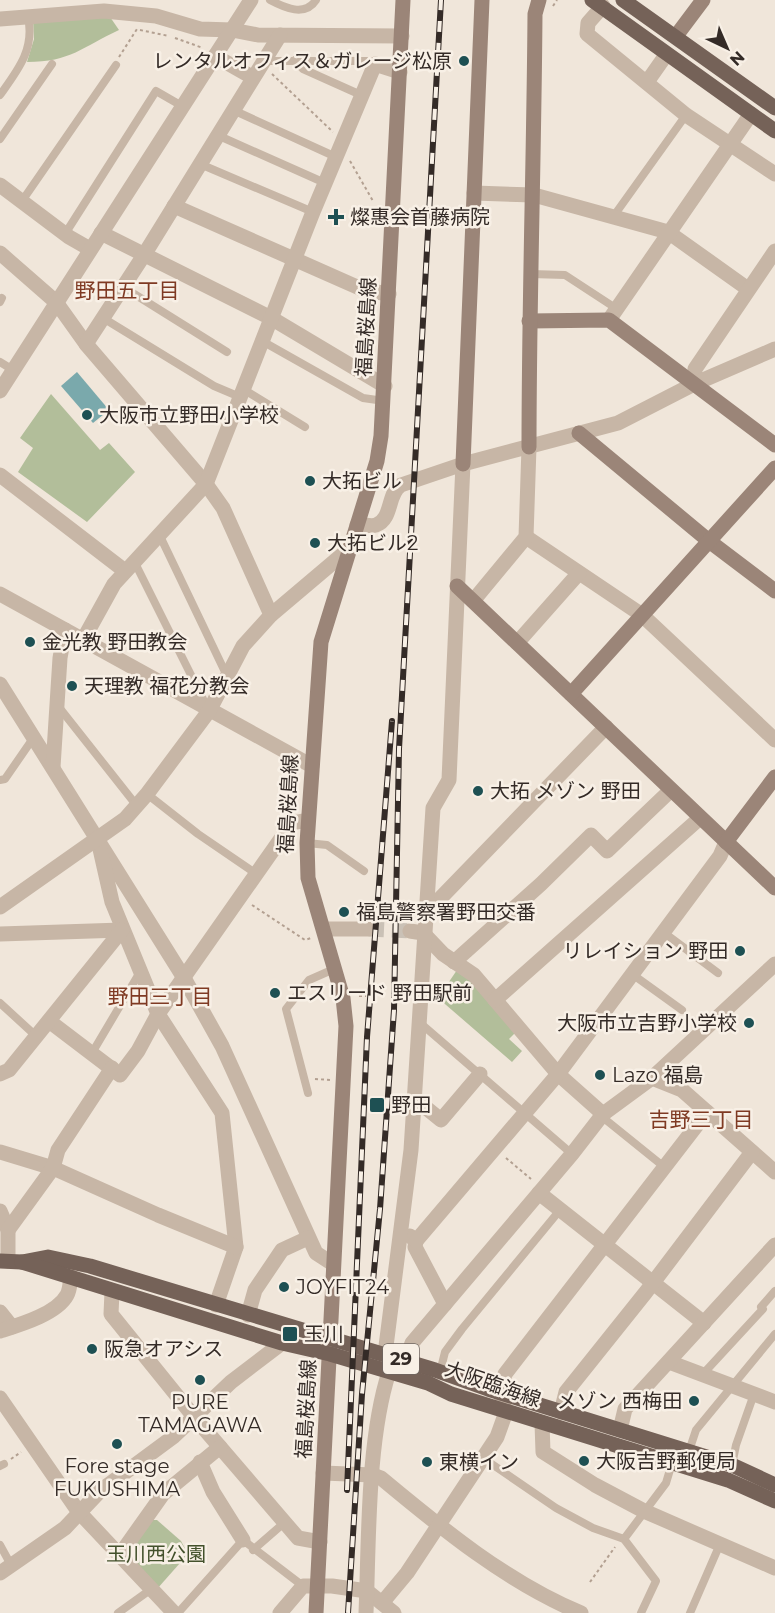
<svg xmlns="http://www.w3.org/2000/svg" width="775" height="1613" viewBox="0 0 775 1613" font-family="Montserrat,'Noto Sans JP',sans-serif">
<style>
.green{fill:#b2be9a}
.water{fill:#7aa9ac}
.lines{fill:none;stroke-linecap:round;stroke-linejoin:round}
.street-tunnel{stroke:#cac1b6;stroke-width:15;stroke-dasharray:15 8;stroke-linecap:butt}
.path{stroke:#b3a091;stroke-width:2;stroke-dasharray:3 3;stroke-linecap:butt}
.lane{stroke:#c7b6a6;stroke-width:8}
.street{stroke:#c7b6a6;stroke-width:15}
.secondary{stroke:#9b8578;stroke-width:15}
.primary{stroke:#756258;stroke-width:15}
.rail-casing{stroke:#342b27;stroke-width:6}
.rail{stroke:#f8f0e6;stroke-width:4;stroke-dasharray:11;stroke-linecap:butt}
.poi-dot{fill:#1e5053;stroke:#f8f0e6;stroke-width:2}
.labels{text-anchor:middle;stroke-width:5;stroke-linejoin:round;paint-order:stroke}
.shield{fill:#f8f0e6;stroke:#6f6660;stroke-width:1.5}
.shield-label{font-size:18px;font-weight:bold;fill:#342b27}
.poi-label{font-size:20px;fill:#342b27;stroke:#f8f0e6;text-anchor:start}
.street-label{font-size:20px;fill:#342b27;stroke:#f8f0e6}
.park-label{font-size:20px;fill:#43512c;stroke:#f8f0e6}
.neighbourhood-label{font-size:21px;fill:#7f3a23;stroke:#f8f0e6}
</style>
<rect width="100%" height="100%" fill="#f0e6da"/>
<g class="green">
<path d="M108 14 119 30C82 47 71 62 27 62L34 39 33 19Z"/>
<path d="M51 394 100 450 109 443 135 472 87 522 18 472 33 448 20 438Z"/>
<path d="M457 970 473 982 517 1031 509 1039 522 1051 512 1062 438 998Z"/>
<path d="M150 1520H157L181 1541 188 1554 157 1589 125 1556Z"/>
</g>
<path class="water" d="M77 372 109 410 93 423 61 386Z"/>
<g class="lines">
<path class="street-tunnel" d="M369 929 410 931"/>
<g class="path">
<path d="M553 6 557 0"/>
<path d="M140 30 169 36"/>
<path d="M175 38 203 48"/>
<path d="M119 57 137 29"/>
<path d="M272 74 333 132"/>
<path d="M350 161 373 201"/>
<path d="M252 905 305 940 311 938"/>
<path d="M359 996H366"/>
<path d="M315 1079 331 1080"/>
<path d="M506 1158 531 1179"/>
<path d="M11 1459 21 1452"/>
<path d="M590 1582 615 1547"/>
</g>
<g class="lane">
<path d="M270 0C285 8 305 17 316 0"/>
<path d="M295 60 303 69 361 95"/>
<path d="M265 61H368L375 64"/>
<path d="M0 95C18 70 35 49 28 17"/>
<path d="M233 110 336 157"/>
<path d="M217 135 325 183"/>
<path d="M0 139 52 64"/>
<path d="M200 164 313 212"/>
<path d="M22 201 116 65"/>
<path d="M613 217 686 115"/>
<path d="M65 234 156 91 182 106"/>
<path d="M531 274 565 275 617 309"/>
<path d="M123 287 227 352"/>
<path d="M0 302 2 298"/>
<path d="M103 318 214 386 240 397"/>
<path d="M262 341 363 398 384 401"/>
<path d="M0 362 13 370"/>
<path d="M243 389 305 427"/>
<path d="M159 534 227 676"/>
<path d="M134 561 206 705"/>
<path d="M58 706 137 806"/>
<path d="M0 780 5 779 34 737"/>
<path d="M147 794 198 834 255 873"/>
<path d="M307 843 327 845 364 871"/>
<path d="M663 932 718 973"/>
<path d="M632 974 682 1010"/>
<path d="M0 1003 36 1036"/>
<path d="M419 1022 572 1154"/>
<path d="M92 1053 140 972"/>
<path d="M308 1093 286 1009 309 980 334 969"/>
<path d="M603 1114 606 1120 663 1166"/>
<path d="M440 1372 445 1352 462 1329 560 1210"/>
<path d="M702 1375 763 1309 761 1307 775 1291"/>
<path d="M689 1451 696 1430 775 1334"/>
<path d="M483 1458 556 1508 593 1528 624 1539 656 1581 641 1613"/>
<path d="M732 1465 736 1445 754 1394"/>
<path d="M0 1466 4 1464"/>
<path d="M624 1539 666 1483 672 1463"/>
<path d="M0 1545 11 1565"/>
<path d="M253 1550 284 1523"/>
<path d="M118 1613 150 1590"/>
<path d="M178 1613 243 1540 303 1586"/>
<path d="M690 1613 720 1544"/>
</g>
<g class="street">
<path d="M603 6 588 23 587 34 686 115 775 174"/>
<path d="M0 19 104 11 156 16 200 29 232 30 258 35 402 36"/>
<path d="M215 56 252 77"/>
<path d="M647 82 666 55"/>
<path d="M0 185 69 237 90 249"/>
<path d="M474 193 534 195 668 232 748 289"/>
<path d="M174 206 364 290 389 294"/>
<path d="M101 233 271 318 385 386"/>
<path d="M0 253 56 302 86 344 206 484 223 508 271 615"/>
<path d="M609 320 751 114"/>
<path d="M86 344 144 255 280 35"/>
<path d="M694 384 695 369 775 251"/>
<path d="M0 391 251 0"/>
<path d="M0 475 125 571"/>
<path d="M357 525C363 524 371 527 376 525 393 519 387 493 401 485L463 464 618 423 694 384 775 349"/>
<path d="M526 537 642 615 775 740"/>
<path d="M0 594 312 766"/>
<path d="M473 601 526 537 529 447"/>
<path d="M83 640 114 584 206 484 313 212 375 64 400 72"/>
<path d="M517 643 579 573"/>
<path d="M0 684 184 978 222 1046 316 1253 333 1264"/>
<path d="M53 767 60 658 65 630"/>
<path d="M100 849 112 902 158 1014 222 1113 236 1247 216 1305"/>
<path d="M0 907 125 819 147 794 209 711 243 646 271 615 349 549"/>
<path d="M428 911 606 727"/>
<path d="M324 929H369"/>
<path d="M410 931 423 933 443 954 474 975 558 1074 603 1114"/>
<path d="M0 934 122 930"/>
<path d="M454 962 541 884 591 835 607 851 671 790"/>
<path d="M495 1000 700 818"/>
<path d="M49 1021 120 1075 138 1051 158 1014 292 823 308 820"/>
<path d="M0 1074 9 1070 122 930"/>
<path d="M652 1078 682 1090 775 1172"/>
<path d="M414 1098 441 1120 480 1074"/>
<path d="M0 1152 53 1168 158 1215 236 1247"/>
<path d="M539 1193 704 1323"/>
<path d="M0 1211 8 1230V1261"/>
<path d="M8 1230 53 1168 58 1150 112 1068"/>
<path d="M410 1236 416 1241 415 1247 445 1304"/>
<path d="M416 1241 558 1074 720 856 726 842"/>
<path d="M112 1292 111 1314 195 1418 298 1538 320 1542"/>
<path d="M0 1312 12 1327"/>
<path d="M248 1315 255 1290 282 1250 308 1238"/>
<path d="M0 1331C19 1325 57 1314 67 1295 70 1290 70 1282 71 1277"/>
<path d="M385 1354 411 1150 433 808 449 780 463 464"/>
<path d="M406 1361 412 1343 572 1154 603 1114 652 1078 775 964"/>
<path d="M669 1362 775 1402"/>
<path d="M0 1398 78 1511 174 1613"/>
<path d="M561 1412 566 1392 646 1292 752 1152"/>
<path d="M542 1423 543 1452 595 1485 644 1511 775 1568"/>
<path d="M620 1430 625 1409 775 1245"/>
<path d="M200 1462 213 1492 243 1540"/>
<path d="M323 1473 373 1475 381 1478C441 1528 508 1583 581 1613"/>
<path d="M119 1556 163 1494 220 1447"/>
<path d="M0 1573 65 1528 100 1491 173 1437 231 1382 282 1343"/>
<path d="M382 1603 407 1573 497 1437 506 1412 500 1393 505 1374 707 1112"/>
<path d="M280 1613 303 1586H332L367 1591 394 1613"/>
<path d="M366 1613C369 1540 367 1440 389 1372"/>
</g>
<g class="secondary">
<path d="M676 36 703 0"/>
<path d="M529 321 609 320 775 445"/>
<path d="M579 433 709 541 775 591"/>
<path d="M529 447C529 302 534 158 535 14L539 0"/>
<path d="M463 464 482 0"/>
<path d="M457 586 775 888"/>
<path d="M571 694 775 468"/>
<path d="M726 842 775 777"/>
<path d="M316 1613 346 1026 343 998 308 878 307 843 321 642 377 461 381 436 403 0"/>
</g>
<g class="primary">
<path d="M592 0 775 131"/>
<path d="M623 0 775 108"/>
<path d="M0 1261 22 1262 48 1257 90 1266 435 1370 488 1389 732 1465 775 1485"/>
<path d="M22 1262 282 1343 330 1354 428 1383 451 1394 728 1480 775 1501"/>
</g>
<defs>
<g id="rail">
<path d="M347 1490 367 1037 392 721"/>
<path d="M348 1613 362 1394 380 1209 394 1010 399 749 441 0"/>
</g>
</defs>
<use href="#rail" class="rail-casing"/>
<use href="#rail" class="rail"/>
</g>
<g class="poi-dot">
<circle cx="464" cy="61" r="6"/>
<path d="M333 208h6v6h6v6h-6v6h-6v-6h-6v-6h6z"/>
<circle cx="87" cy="415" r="6"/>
<circle cx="310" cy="481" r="6"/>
<circle cx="315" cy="543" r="6"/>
<circle cx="30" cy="642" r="6"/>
<circle cx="72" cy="686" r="6"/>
<circle cx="478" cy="791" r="6"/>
<circle cx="344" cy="912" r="6"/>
<circle cx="740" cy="951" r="6"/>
<circle cx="275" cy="993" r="6"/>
<circle cx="749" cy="1023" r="6"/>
<circle cx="600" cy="1075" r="6"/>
<rect x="369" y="1097" width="16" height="16" rx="3"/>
<circle cx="284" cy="1287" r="6"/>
<rect x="282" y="1326" width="16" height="16" rx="3"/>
<circle cx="92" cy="1349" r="6"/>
<circle cx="200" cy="1380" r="6"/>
<circle cx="694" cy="1401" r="6"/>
<circle cx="117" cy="1444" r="6"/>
<circle cx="584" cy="1461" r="6"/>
<circle cx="427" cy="1462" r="6"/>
</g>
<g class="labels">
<rect class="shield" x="383" y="1344" width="36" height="30" rx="4.5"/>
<g class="shield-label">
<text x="401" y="1365">29</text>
</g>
<g class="poi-label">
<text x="452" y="68" text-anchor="end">レンタルオフィス＆ガレージ松原</text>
<text x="350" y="224">燦惠会首藤病院</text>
<text x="99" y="422">大阪市立野田小学校</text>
<text x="322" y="488">大拓ビル</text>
<text x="327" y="550">大拓ビル2</text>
<text x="42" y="649">金光教 野田教会</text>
<text x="84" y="693">天理教 福花分教会</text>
<text x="490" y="798">大拓 メゾン 野田</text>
<text x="356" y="919">福島警察署野田交番</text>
<text x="728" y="958" text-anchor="end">リレイション 野田</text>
<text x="287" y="1000">エスリード 野田駅前</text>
<text x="737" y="1030" text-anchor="end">大阪市立吉野小学校</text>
<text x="612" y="1082">Lazo 福島</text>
<text x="391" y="1112">野田</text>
<text x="296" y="1294">JOYFIT24</text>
<text x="304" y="1341">玉川</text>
<text x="104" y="1356">阪急オアシス</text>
<text x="682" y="1408" text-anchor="end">メゾン 西梅田</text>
<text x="200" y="1409" text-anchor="middle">PURE<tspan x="200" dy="23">TAMAGAWA</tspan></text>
<text x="596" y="1468">大阪吉野郵便局</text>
<text x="439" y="1469">東横イン</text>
<text x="117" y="1473" text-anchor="middle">Fore stage<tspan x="117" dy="23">FUKUSHIMA</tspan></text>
</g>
<g class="street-label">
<text transform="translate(366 327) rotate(-87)" y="7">福島桜島線</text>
<text transform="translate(288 804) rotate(-87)" y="7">福島桜島線</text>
<text transform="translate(493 1384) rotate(19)" y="7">大阪臨海線</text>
<text transform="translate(306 1409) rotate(-87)" y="7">福島桜島線</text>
</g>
<g class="park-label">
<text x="156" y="1561">玉川西公園</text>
</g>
<g class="neighbourhood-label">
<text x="127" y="298">野田五丁目</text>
<text x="160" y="1004">野田三丁目</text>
<text x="701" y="1127">吉野三丁目</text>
</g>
</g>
<g transform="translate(727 48) rotate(136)" stroke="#f8f0e6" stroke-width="4.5" paint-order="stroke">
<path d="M0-4.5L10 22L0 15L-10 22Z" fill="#342b27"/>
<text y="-9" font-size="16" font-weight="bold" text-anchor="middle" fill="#342b27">N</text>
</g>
</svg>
